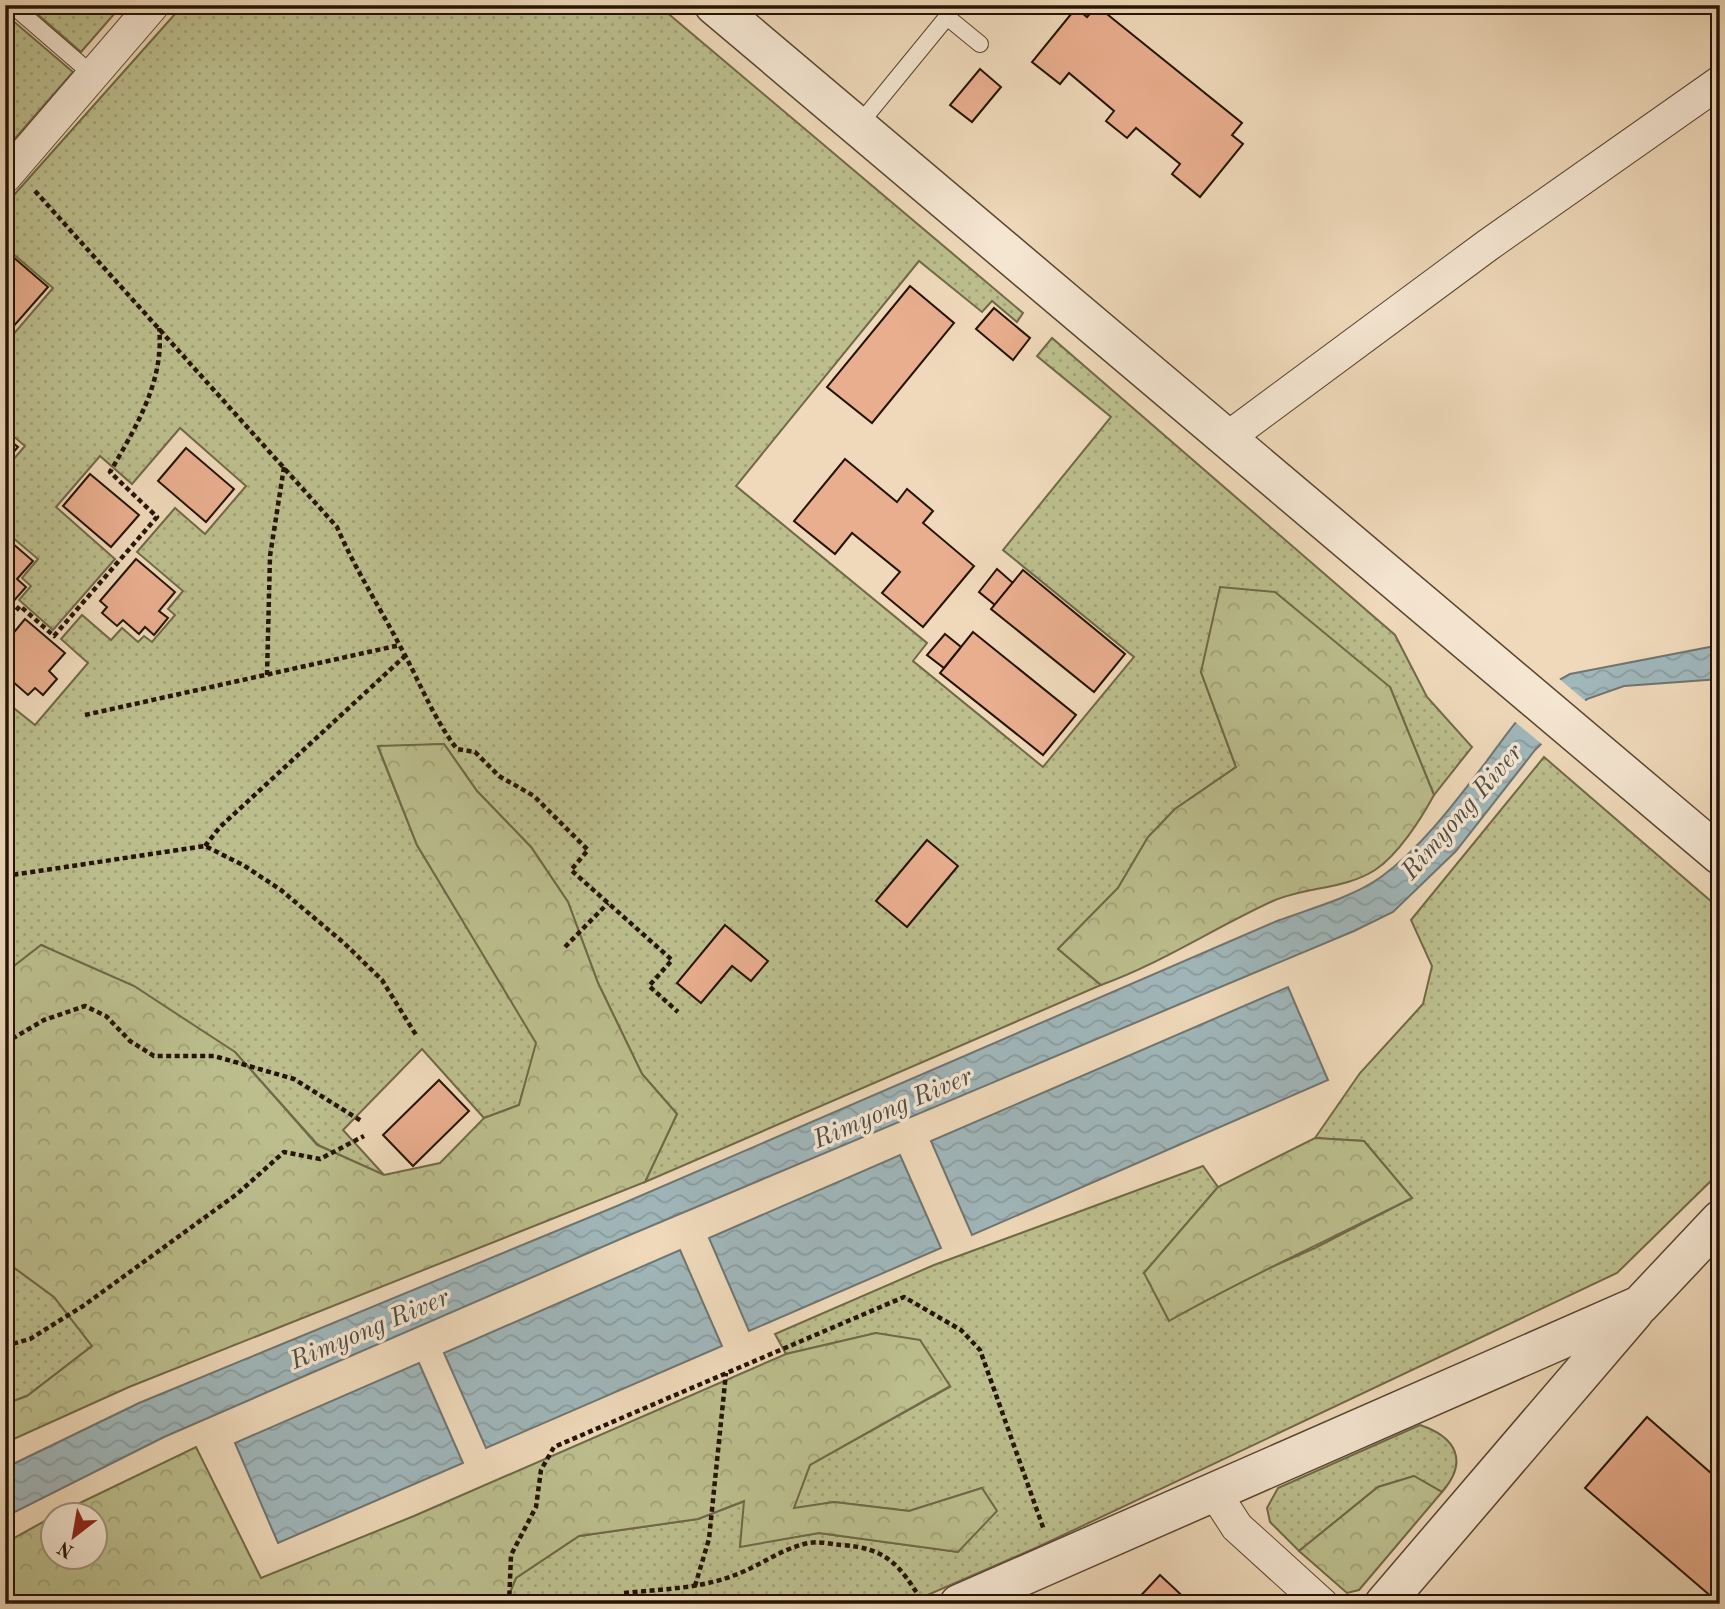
<svg xmlns="http://www.w3.org/2000/svg" width="1725" height="1609" viewBox="0 0 1725 1609" font-family="'Old Standard TT',serif">
<style>
.grass{fill:url(#grass-dots);stroke:#706948;stroke-width:2}
.forest{fill:url(#forest-crowns);stroke:#706948;stroke-width:2}
.water{fill:url(#water-waves);stroke:#6f7671;stroke-width:2}
.pier{fill:#efd9ba}
.building{fill:#e9ae8e;stroke:#251403;stroke-width:2}
.lines{fill:none;stroke-linecap:round;stroke-linejoin:round}
.service-casing{stroke:#584531;stroke-width:18}
.minor-casing{stroke:#584531;stroke-width:34}
.tertiary-casing{stroke:#584531;stroke-width:41}
.path{stroke:#251403;stroke-width:4.5;stroke-dasharray:5 3.5;stroke-linecap:butt}
.service{stroke:#f5e6d2;stroke-width:16}
.minor{stroke:#f5e6d2;stroke-width:32}
.tertiary{stroke:#f5e6d2;stroke-width:38}
.labels{text-anchor:middle;stroke-width:7;stroke-linejoin:round;paint-order:stroke}
.water-label{font-size:26px;font-style:italic;fill:#504d43;stroke:#f5e6d2}
</style>
<defs>
<pattern id="grass-dots" width="8" height="8" patternUnits="userSpaceOnUse" patternTransform="scale(1.75)"><rect width="8" height="8" fill="#bcbe8d"/><path d="M2 2h.1M6 6h.1" fill="none" stroke="#a1a278" stroke-width="1.8" stroke-linecap="round"/></pattern>
<pattern id="forest-crowns" width="20" height="18" patternUnits="userSpaceOnUse" patternTransform="scale(1.75)"><rect width="20" height="18" fill="#bcbe8d"/><path d="M2 6a3 3 0 1 1 6 0M12 15a3 3 0 1 1 6 0" fill="none" stroke="#a1a278"/></pattern>
<pattern id="water-waves" width="16" height="10" patternUnits="userSpaceOnUse" patternTransform="scale(1.75)"><rect width="16" height="10" fill="#a0b7bb"/><path d="M0 5q4-4 8 0t8 0" fill="none" stroke="#8a9c9f"/></pattern>
</defs>
<rect width="100%" height="100%" fill="#efd9ba"/>
<filter id="stains"><feTurbulence type="fractalNoise" baseFrequency=".00286" numOctaves="4"/><feColorMatrix values="0 0 0 0 .2 0 0 0 0 .09 0 0 0 0 .02 0 0 0 .5 -.17"/></filter>
<radialGradient id="worn" r=".72"><stop offset=".6" stop-color="#630" stop-opacity="0"/><stop offset="1" stop-color="#630" stop-opacity=".3"/></radialGradient>
<g class="grass">
<path d="M27 5H122L81 52Z"/>
<path d="M183 5H658L1023 313 1017 322 992 301 982 312 919 261 736 486 927 643 913 661 1043 767 1134 657 1003 550 1111 417 1037 356 1052 338 1395 635 1427 697 1472 747 1434 795 1390 687 1201 672 1236 767 1175 809 1148 837 1118 888 1058 949 1101 985 645 1182 677 1114 642 1074 598 983 568 902 531 847 477 791 444 744 378 747 417 845 537 1043 519 1105 484 1118 422 1049 343 1130 384 1175 318 1145 235 1052 42 945 5 973V701L35 725 88 663 61 639 82 615 111 640 122 628 138 642 144 636 152 642 175 615 168 609 183 591 137 552 175 508 205 534 246 486 180 428 132 484 100 456 56 507 115 559 53 630 19 600 31 586 22 578 38 559 5 531V469L25 446 5 429V344L53 288 5 247V205Z"/>
<path d="M5 14 73 72 5 150Z"/>
<path d="M1544 757 1720 909V1172L1617 1273 1040 1546 907 1604H505L516 1578 579 1536 698 1519 745 1501 740 1546 819 1533 958 1552 982 1488 909 1511 834 1502 793 1509 810 1465 950 1387 876 1333 786 1354 775 1334 934 1265 1203 1166 1218 1187 1144 1273 1237 1282 1315 1248 1412 1198 1364 1141 1315 1138 1360 1073 1423 1004 1432 966 1411 920Z"/>
<path d="M5 1261 54 1297 92 1346 27 1396 5 1404Z"/>
<path d="M1420 1425C1456 1437 1469 1461 1442 1492L1414 1476 1378 1487 1299 1551 1270 1522 1267 1508 1278 1488Z"/>
</g>
<g class="forest">
<path d="M1220 587 1275 592 1390 687 1434 795C1421 819 1398 855 1375 870 1346 889 1305 887 1273 901 1214 928 1162 963 1101 985L1058 949 1118 888 1148 837 1175 809 1236 767 1201 672Z"/>
<path d="M444 744 477 791 531 847 568 902 598 983 642 1074 677 1114 645 1182 129 1387 5 1443V1404L27 1396 92 1346 54 1297 5 1261V973L41 945 134 986 235 1052 317 1145 384 1175 440 1163 484 1118 519 1105 536 1043 417 845 378 746Z"/>
<path d="M1315 1138 1364 1141 1412 1198C1331 1239 1248 1276 1169 1321L1144 1273 1218 1187Z"/>
<path d="M876 1333 920 1340 950 1386 810 1465 794 1508 834 1502 909 1511 982 1488 997 1511 958 1552 819 1533 740 1547 744 1501 698 1519 579 1536 516 1578 505 1604H5V1543L52 1517V1556H94V1514H57L196 1447 261 1578 414 1516 786 1354Z"/>
<path d="M1414 1476 1442 1492 1359 1590 1347 1593 1299 1551 1378 1487Z"/>
</g>
<g class="water">
<path d="M1720 645V679L1624 686 1587 699 1535 750 1456 851 1393 912 1354 931 632 1234 164 1437 5 1517V1468L139 1403 617 1206 1277 921C1312 908 1351 898 1381 877 1422 847 1456 801 1486 762 1509 731 1535 691 1570 674Z"/>
<path d="M1288 987 1328 1080 972 1235 931 1141Z"/>
<path d="M900 1155 941 1248 749 1331 709 1238Z"/>
<path d="M680 1250 722 1346 486 1448 444 1353Z"/>
<path d="M419 1363 463 1463 278 1543 235 1443Z"/>
</g>
<path class="pier" d="M1557 677 1588 703 1544 746 1514 721Z"/>
<g class="building">
<path d="M1097 6 1242 123 1232 135 1243 144 1200 197 1172 174 1180 164 1136 128 1127 138 1106 121 1114 111 1069 73 1060 84 1032 62 1076 8 1087 17Z"/>
<path d="M980 69 1001 87 972 122 950 105Z"/>
<path d="M5 250 48 287 13 327 5 321Z"/>
<path d="M910 286 954 323 872 423 827 387Z"/>
<path d="M994 308 1030 338 1013 360 976 329Z"/>
<path d="M5 437 18 447 5 462Z"/>
<path d="M186 448 234 489 206 522 158 481Z"/>
<path d="M845 459 897 502 907 489 933 511 923 523 974 566 923 627 882 593 900 572 852 533 835 554 794 521Z"/>
<path d="M90 474 139 515 111 547 63 506Z"/>
<path d="M5 537 33 561 17 579 26 587 12 603 5 598Z"/>
<path d="M136 559 175 592 159 611 168 618 154 635 145 627 139 634 123 620 117 626 102 613 107 607 100 601Z"/>
<path d="M997 569 1013 583 995 605 979 592Z"/>
<path d="M1023 570 1125 654 1094 692 991 609Z"/>
<path d="M25 619 65 653 49 671 57 679 43 695 35 688 28 695 12 681 5 686V643Z"/>
<path d="M973 632 1076 715 1043 755 940 673Z"/>
<path d="M945 634 961 647 944 668 927 655Z"/>
<path d="M927 840 958 866 907 927 876 901Z"/>
<path d="M725 925 768 961 751 981 732 966 701 1003 677 983Z"/>
<path d="M439 1080 469 1111 413 1166 383 1135Z"/>
<path d="M1647 1417 1720 1481V1604L1585 1488Z"/>
<path d="M1160 1575 1191 1604H1133Z"/>
</g>
<g class="lines">
<defs>
<g id="service">
<path d="M12 5 93 75"/>
<path d="M857 127 947 17 980 44"/>
</g>
<g id="minor">
<path d="M5 177 153 5"/>
<path d="M1226 439 1488 245 1720 82"/>
<path d="M1213 1490 1237 1527 1322 1604"/>
</g>
<g id="tertiary">
<path d="M714 5 1720 855"/>
<path d="M959 1604 1640 1305 1720 1220"/>
<path d="M1384 1604 1634 1312"/>
</g>
</defs>
<use href="#service" class="service-casing"/>
<use href="#minor" class="minor-casing"/>
<use href="#tertiary" class="tertiary-casing"/>
<g class="path">
<path d="M35 191 337 527C355 569 379 606 400 646 419 680 433 718 457 749L475 752 499 776 534 796 588 850 571 870 672 960 649 986 678 1012"/>
<path d="M5 623 20 606 54 636 157 517 110 472C135 429 165 380 159 328"/>
<path d="M267 675 270 556 284 467"/>
<path d="M85 715 400 645"/>
<path d="M205 846 220 827 405 656"/>
<path d="M5 876 205 846 243 865 281 890 344 943 382 980 416 1035"/>
<path d="M565 947 608 903"/>
<path d="M5 1043 44 1020 85 1006 106 1016 130 1041 154 1056H214L294 1079 363 1122"/>
<path d="M5 1346 30 1339 83 1306 237 1194 284 1152 320 1159 364 1136"/>
<path d="M695 1586 709 1539 726 1373"/>
<path d="M624 1593C662 1589 699 1589 735 1575 760 1566 782 1548 809 1543 818 1541 831 1544 841 1545 887 1548 900 1565 923 1603"/>
<path d="M509 1604 511 1555 536 1507 541 1470 554 1447 904 1297 961 1330 980 1350 1044 1530"/>
</g>
<use href="#service" class="service"/>
<use href="#minor" class="minor"/>
<use href="#tertiary" class="tertiary"/>
</g>
<g class="labels">
<g class="water-label">
<text transform="translate(1461 811) rotate(-49)" y="9">Rimyong River</text>
<text transform="translate(892 1107) rotate(-23)" y="9">Rimyong River</text>
<text transform="translate(369 1328) rotate(-23)" y="9">Rimyong River</text>
</g>
</g>
<rect width="1725" height="1609" fill="none" stroke="#efd9ba" stroke-width="28"/>
<rect x="7" y="7" width="1711" height="1595" fill="none" stroke="#251403" stroke-width="3.5"/>
<rect x="14" y="14" width="1697" height="1581" fill="none" stroke="#251403" stroke-width="2"/>
<g transform="translate(74 1536) rotate(211)"><circle r="33" fill="#f5e6d2" stroke="#a2927f" stroke-width="2"/>
<path d="M0-5L12 26L0 18L-12 26Z" fill="#8f2418"/>
<text y="-10" font-size="19" font-weight="bold" text-anchor="middle" fill="#251403">N</text>
</g>
<rect width="100%" height="100%" filter="url(#stains)"/>
<rect width="100%" height="100%" fill="url(#worn)"/>
</svg>
